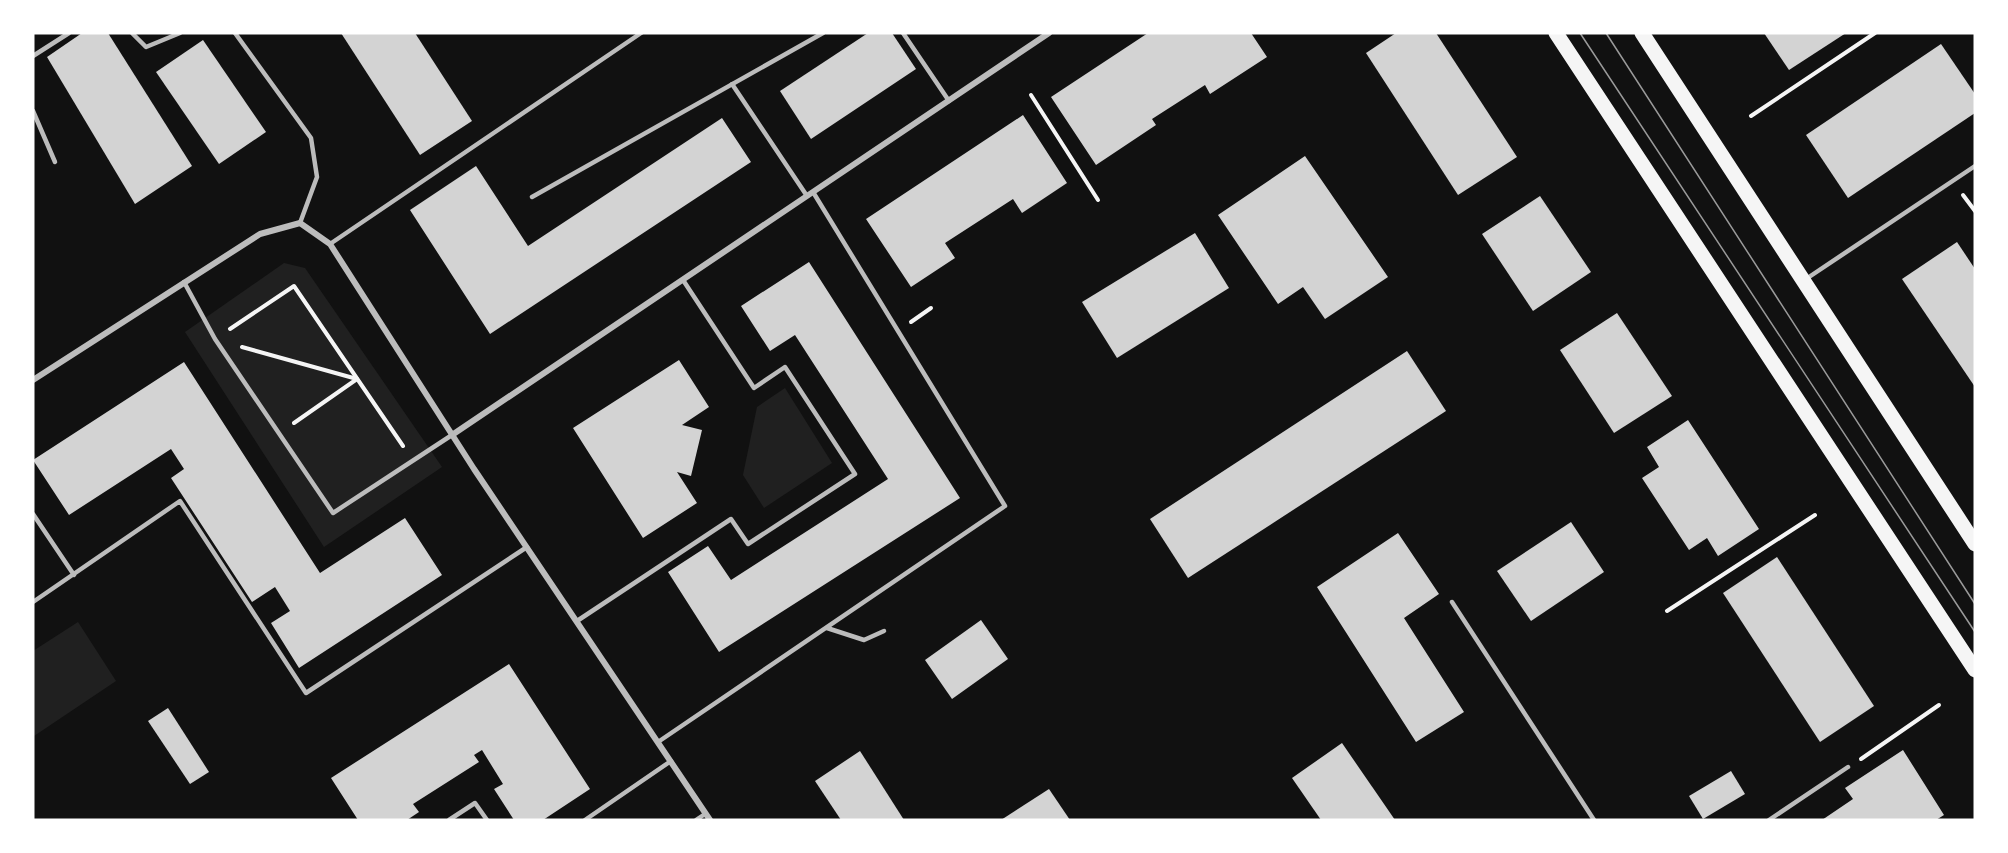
<svg xmlns="http://www.w3.org/2000/svg" width="2008" height="853" viewBox="0 0 2008 853" font-family="Ubuntu,sans-serif">
<style>
.green{fill:#202020}
.building{fill:#d3d3d3}
.lines{fill:none;stroke-linecap:round;stroke-linejoin:round}
.path{stroke:#f5f5f5;stroke-width:4}
.service{stroke:#bcbcbc;stroke-width:4.5}
.minor{stroke:#bcbcbc;stroke-width:6}
.primary{stroke:#f5f5f5;stroke-width:15}
.tram{stroke:#9a9a9a;stroke-width:1.5}
</style>
<rect width="100%" height="100%" fill="#111"/>
<g class="green">
<path d="M284 263 305 268 442 467 324 547 185 332Z"/>
<path d="M785 388 832 463 764 508 743 475 757 407Z"/>
<path d="M78 622 116 681 34 736 33 651Z"/>
</g>
<g class="building">
<path d="M82 33H108L192 166 135 204 47 57Z"/>
<path d="M341 33H415L472 121 420 155Z"/>
<path d="M868 33H892L916 69 811 139 780 91Z"/>
<path d="M1148 33H1251L1267 57 1210 94 1205 85 1152 119 1156 125 1096 165 1051 97Z"/>
<path d="M1396 33H1436L1517 157 1458 195 1366 53Z"/>
<path d="M1764 33H1846L1789 70Z"/>
<path d="M203 40 266 132 219 164 156 72Z"/>
<path d="M1941 44 1975 94V113L1848 198 1806 135Z"/>
<path d="M1023 115 1067 183 1022 213 1013 199 945 243 955 258 911 287 866 219Z"/>
<path d="M722 118 751 162 490 334 410 210 476 166 528 246Z"/>
<path d="M1305 156 1388 277 1325 319 1303 287 1278 304 1218 215Z"/>
<path d="M1540 196 1591 272 1533 311 1482 234Z"/>
<path d="M1195 233 1229 288 1117 358 1082 302Z"/>
<path d="M1957 242 1975 269V387L1902 279Z"/>
<path d="M809 262 960 498 719 652 668 572 708 546 731 580 888 479 795 335 770 351 741 306Z"/>
<path d="M1617 313 1672 396 1614 433 1560 350Z"/>
<path d="M1407 351 1446 411 1188 578 1150 519Z"/>
<path d="M679 360 709 407 682 425 702 430 691 476 677 472 697 503 643 538 573 428Z"/>
<path d="M184 362 320 573 405 518 442 575 299 668 271 623 290 611 275 587 252 602 171 478 184 469 171 449 69 515 33 460Z"/>
<path d="M1688 420 1759 529 1718 556 1707 538 1689 550 1642 478 1659 467 1647 447Z"/>
<path d="M1571 522 1604 572 1531 621 1497 571Z"/>
<path d="M1398 533 1439 594 1404 618 1464 712 1416 742 1317 587Z"/>
<path d="M1777 557 1874 706 1820 742 1723 593Z"/>
<path d="M981 620 1008 659 952 699 925 660Z"/>
<path d="M509 664 590 789 543 820H514L494 789 503 784 482 750 474 755 479 762 413 804 419 812 407 820H358L331 778Z"/>
<path d="M168 708 209 772 190 784 148 721Z"/>
<path d="M1342 743 1395 820H1321L1292 778Z"/>
<path d="M1903 750 1944 815 1936 820H1822L1853 799 1845 788Z"/>
<path d="M860 751 904 820H841L815 781Z"/>
<path d="M1731 771 1745 794 1703 819 1689 796Z"/>
<path d="M1049 789 1070 820H1001Z"/>
</g>
<g class="lines">
<g class="path">
<path d="M1031 95 1098 200"/>
<path d="M1751 116 1875 33"/>
<path d="M1963 195 1975 211"/>
<path d="M911 322 931 308"/>
<path d="M230 329 294 286 403 446"/>
<path d="M242 347 357 379 294 423"/>
<path d="M1667 611 1815 515"/>
<path d="M1861 759 1939 705"/>
</g>
<g class="service">
<path d="M132 33 146 47 180 33"/>
<path d="M235 33 311 138 317 177 300 223"/>
<path d="M903 33 949 101"/>
<path d="M33 56 69 33"/>
<path d="M732 84 807 196"/>
<path d="M33 111 55 162"/>
<path d="M532 197 823 33"/>
<path d="M330 244 641 33"/>
<path d="M1806 279 1975 166"/>
<path d="M184 282 215 339 333 513 452 435"/>
<path d="M33 514 74 575"/>
<path d="M33 602 180 501 306 693 527 547"/>
<path d="M1452 602 1594 820"/>
<path d="M577 621 731 519 748 544 855 474 785 367 754 388 683 280"/>
<path d="M827 628 864 640 884 631"/>
<path d="M658 742 1005 506 813 192"/>
<path d="M449 820 475 803 487 820"/>
<path d="M585 820 671 761"/>
<path d="M696 820 705 814"/>
<path d="M1769 820 1848 767"/>
</g>
<g class="minor">
<path d="M33 380 260 234 300 223 330 244 474 469 710 820"/>
<path d="M452 435 1049 33"/>
</g>
<g class="primary">
<path d="M1556 33 1975 670"/>
<path d="M1642 33 1975 544"/>
</g>
<g class="tram">
<path d="M1580 33 1975 632"/>
<path d="M1606 33 1975 604"/>
</g>
</g>
<rect width="2008" height="853" fill="none" stroke="#ffffff" stroke-width="69"/>
</svg>
